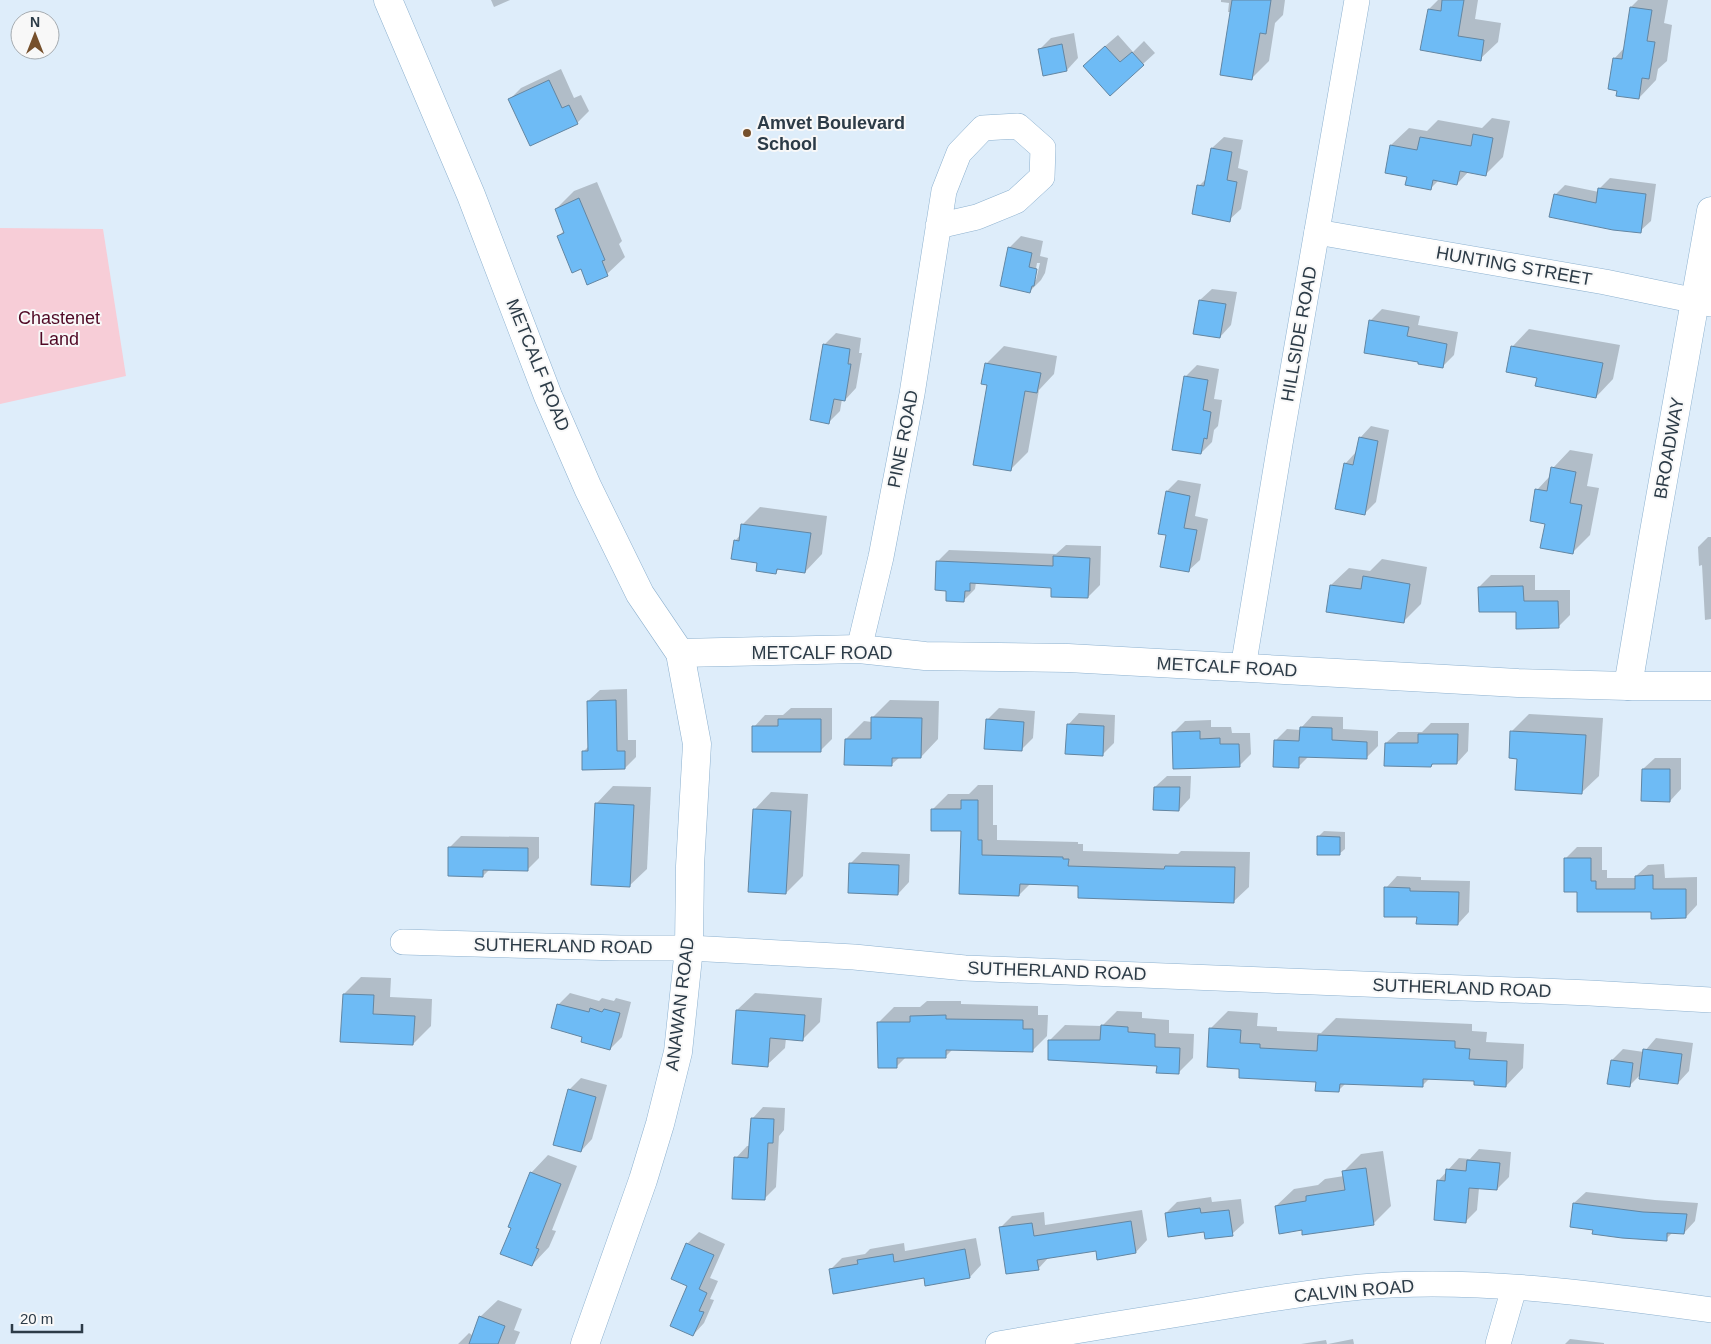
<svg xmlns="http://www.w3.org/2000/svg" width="1711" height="1344" viewBox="0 0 1711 1344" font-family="Helvetica,sans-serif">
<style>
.green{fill:#f7cdd7}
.shadow{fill:#0003;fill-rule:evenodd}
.building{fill:#6ebbf5;stroke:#6386a2}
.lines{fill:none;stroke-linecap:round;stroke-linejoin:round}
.street-casing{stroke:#8db1cf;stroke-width:26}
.secondary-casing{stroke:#8db1cf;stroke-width:29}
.street{stroke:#fff;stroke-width:25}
.secondary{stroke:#fff;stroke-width:28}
.poi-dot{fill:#76502c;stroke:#f8f8f8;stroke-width:2}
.labels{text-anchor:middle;stroke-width:4;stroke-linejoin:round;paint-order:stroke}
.poi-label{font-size:18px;font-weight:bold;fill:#2c3b47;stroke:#f8f8f8;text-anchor:start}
.street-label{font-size:18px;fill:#2c3b47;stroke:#f8f8f8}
.park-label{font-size:18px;fill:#500925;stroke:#f8f8f8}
</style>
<rect width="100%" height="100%" fill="#deedfa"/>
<path class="green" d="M0 228 103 229 126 376 0 404Z"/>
<g class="shadow">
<path d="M491 0H510L494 7Z"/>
<path d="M1221 0H1285L1283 15 1275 23 1269 61 1252 78 1231 12H1228L1229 3 1221 2Z"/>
<path d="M1438 0H1478L1475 19 1501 23 1498 42 1480 59 1429 9Z"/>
<path d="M1638 0H1668L1664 23 1672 25 1667 61 1658 69 1656 80 1639 98 1614 59 1625 47 1631 7Z"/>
<path d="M1074 33 1078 58 1067 70 1040 49 1051 38Z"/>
<path d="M1118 35 1133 52 1144 41 1155 53 1110 94 1096 54Z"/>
<path d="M561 69 574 98 581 95 589 111 577 123 509 100 521 88Z"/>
<path d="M1492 118 1510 121 1503 157 1486 174 1469 171 1457 184 1439 180 1431 188 1408 176 1391 145 1409 128 1427 131 1438 120 1482 128Z"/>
<path d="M1224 137 1243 140 1238 168 1248 171 1241 209 1229 220 1199 186 1207 178 1212 148Z"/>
<path d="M1610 178 1656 184 1651 221 1640 231 1555 195 1565 185 1599 192 1600 188Z"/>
<path d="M597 182 622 241 619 244 625 257 607 274 581 268 558 236 565 230 556 209 574 191Z"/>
<path d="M1021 236 1043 241 1040 256 1048 258 1045 273 1041 280 1030 291 1009 248ZM1037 263H1040L1036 280H1034Z"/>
<path d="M1212 289 1237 292 1231 325 1220 337 1200 300Z"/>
<path d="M1382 309 1420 316 1418 325 1458 332 1454 355 1442 367 1419 361 1370 321Z"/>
<path d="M1529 329 1620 345 1613 379 1596 397 1512 347Z"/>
<path d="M836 333 861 338 859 353H862L856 388 845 400 842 399 840 411 829 422 824 345Z"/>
<path d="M1004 346 1057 356 1054 374 1039 390 1028 452 1011 469 988 384 986 364Z"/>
<path d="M1197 365 1219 369 1214 399 1222 400 1218 426 1214 430 1212 442 1201 453 1185 377Z"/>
<path d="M1371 426 1389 430 1376 502 1364 514 1345 464 1356 452 1360 438Z"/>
<path d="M1570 450 1593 454 1587 486 1599 488 1590 535 1572 553 1546 523 1537 490 1551 475 1553 468Z"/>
<path d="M1178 480 1201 484 1195 516 1208 519 1200 560 1188 571 1168 534 1167 491Z"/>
<path d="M760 507 827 516 822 554 805 572 780 568 776 572 758 562 735 541 741 534 742 525Z"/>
<path d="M1708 537H1711V619L1705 620 1702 565 1699 566 1698 547Z"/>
<path d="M1066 545 1101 546 1100 585 1088 597 1052 587 976 582 975 589 963 601 948 590 937 562 949 550 1056 554Z"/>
<path d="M1382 559 1427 567 1421 604 1403 622 1331 585 1349 568 1370 571Z"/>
<path d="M1491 575H1535V590H1570V615L1558 627 1517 610 1479 587Z"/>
<path d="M627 689 628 740H636V757L625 768 583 752 589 746 588 701 600 690Z"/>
<path d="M890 700 939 701 938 739 921 757H900L891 765 846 739 864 721 872 722V718Z"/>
<path d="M791 708H832V739L820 751 754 727 765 715H783Z"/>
<path d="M999 708 1035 711 1033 738 1022 749 987 720Z"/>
<path d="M1079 713 1115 715 1114 743 1102 755 1068 725Z"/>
<path d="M1529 714 1603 718 1599 776 1581 793 1512 731Z"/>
<path d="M1312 716 1343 717V729L1378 731V746L1366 758 1309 756 1298 767 1275 741 1287 729 1301 730V728Z"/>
<path d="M1211 720V727H1231L1232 733H1250L1251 754 1239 766 1174 732 1185 721Z"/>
<path d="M1431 723H1469L1468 751 1457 763H1434L1431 766 1386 743 1398 732H1422Z"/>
<path d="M1655 758H1681V789L1670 801 1643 769Z"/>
<path d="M1167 776H1191L1190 798 1179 810 1155 787Z"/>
<path d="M978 785H993V825H997V840L1078 842V844H1083V851L1178 854 1181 851 1250 852 1249 887 1233 902 1080 885 1031 883 1019 895 961 893 962 830 933 809 948 794H969Z"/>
<path d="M613 786 651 787 647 869 629 886 596 804Z"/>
<path d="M771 792 808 794 803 876 786 893 754 810Z"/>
<path d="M1324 831 1345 832V849L1339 854 1319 836Z"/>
<path d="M461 836 539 837V858L527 870 490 869 483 876 450 847Z"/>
<path d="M1577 847H1602V870H1607V878H1636V876L1648 865 1664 864 1665 878 1697 877V905L1686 917 1652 911 1578 891 1565 859Z"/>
<path d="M862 852 910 854 909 882 898 894 850 864Z"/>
<path d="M1397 876 1421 877V880L1470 881 1469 912 1458 924 1418 916 1386 888Z"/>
<path d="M361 977 391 978 390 997 432 999 431 1026 413 1044 344 994Z"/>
<path d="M570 993 599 1001 602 998 614 1001 616 998 631 1002 622 1037 610 1049 584 1036 558 1005Z"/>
<path d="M755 993 822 998 820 1022 803 1039 786 1038 785 1048 767 1065 737 1010Z"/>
<path d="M927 1001H961V1004L1038 1006V1015H1048L1047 1036 1032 1051 953 1049 946 1056H907L896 1067 879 1022 894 1007H920Z"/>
<path d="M1117 1011 1142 1012V1018L1169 1020V1033L1194 1034 1193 1058 1178 1073 1158 1065 1050 1040 1065 1025 1102 1026Z"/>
<path d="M1228 1011 1258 1013 1257 1026 1277 1027V1031L1321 1033 1336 1018 1472 1024V1031L1487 1032 1486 1042 1524 1044 1523 1068 1506 1086 1475 1080 1430 1078 1422 1086 1346 1083 1339 1090 1317 1081 1240 1067 1210 1029Z"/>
<path d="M1656 1038 1693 1043 1689 1071 1678 1083 1641 1074 1629 1086 1612 1060 1623 1049 1644 1052Z"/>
<path d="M581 1078 607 1085 592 1139 581 1151 569 1090Z"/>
<path d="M763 1107 785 1108 784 1130 779 1136 776 1187 764 1199 736 1158 747 1146H750L752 1119Z"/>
<path d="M1479 1149 1511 1152 1509 1177 1497 1189 1479 1188 1477 1210 1466 1221 1438 1181 1459 1158 1470 1159Z"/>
<path d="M1383 1151 1391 1206 1373 1224 1303 1229 1276 1206 1294 1189 1318 1185 1325 1179 1344 1176 1343 1172 1361 1154Z"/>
<path d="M548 1155 577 1166 552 1230 556 1231 549 1247 532 1265 512 1227 531 1173Z"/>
<path d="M1586 1192 1655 1200 1698 1203 1695 1221 1684 1233 1673 1232 1666 1239 1594 1229 1574 1203Z"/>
<path d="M1211 1197 1212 1202 1241 1199 1244 1223 1232 1234 1166 1213 1177 1202Z"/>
<path d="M1142 1210 1147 1240 1136 1252 1097 1250 1049 1257 1038 1269 1001 1227 1012 1216 1044 1212 1045 1225Z"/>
<path d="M699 1232 725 1244 710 1278 718 1281 710 1299 714 1300 704 1323 693 1335 687 1244Z"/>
<path d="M976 1238 981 1265 970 1277H925L830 1270 842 1258 865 1254 870 1249 904 1243 905 1251Z"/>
<path d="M498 1300 522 1309 514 1330 520 1332 515 1344H458L469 1333 472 1335 480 1317Z"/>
<path d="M1353 1339 1354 1344H1328Z"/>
<path d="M1570 1339 1604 1343V1344H1565Z"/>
<path d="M1326 1340 1327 1344H1301Z"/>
</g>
<g class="building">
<path d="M1232 0H1271L1266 34 1260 33 1252 80 1220 75Z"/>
<path d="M1442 0H1464L1458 36 1484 40 1481 61 1420 50 1428 9 1441 11Z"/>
<path d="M1630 7 1652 10 1647 41 1655 42 1649 79 1642 78 1639 99 1616 96 1617 91 1608 89 1613 58 1622 59Z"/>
<path d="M1062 44 1067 71 1043 76 1038 49Z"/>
<path d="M1105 46 1120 62 1132 52 1144 65 1110 96 1083 66Z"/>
<path d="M549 80 562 108 569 105 578 124 530 146 508 99Z"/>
<path d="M1473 134 1493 138 1486 176 1460 171 1457 185 1433 180 1431 190 1405 185 1407 177 1385 173 1390 145 1417 150 1420 137 1471 146Z"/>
<path d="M1211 148 1232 152 1227 180 1237 182 1230 222 1192 214 1197 185 1204 186Z"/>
<path d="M1598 188 1646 194 1641 233 1613 230 1549 217 1554 194 1596 203Z"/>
<path d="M579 198 605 260 602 261 608 276 587 285 581 269 572 273 557 236 564 233 555 209Z"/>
<path d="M1008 247 1032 253 1029 267 1037 269 1034 286H1032L1030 293 1000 286Z"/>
<path d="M1199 300 1226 304 1220 338 1193 334Z"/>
<path d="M1369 320 1409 327 1407 336 1447 344 1443 368 1418 364V362L1364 353Z"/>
<path d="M823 344 850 349 848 364H851L845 401 834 399 829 424 810 420Z"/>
<path d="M1511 346 1603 363 1596 398 1535 386 1537 378 1506 372Z"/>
<path d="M985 363 1041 373 1037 393 1025 391 1011 471 973 465 987 385 981 384Z"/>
<path d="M1184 376 1208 380 1203 410 1211 412 1207 439 1204 438 1201 454 1172 450Z"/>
<path d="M1359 437 1378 441 1365 515 1335 509 1344 463 1353 465Z"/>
<path d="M1551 467 1576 472 1570 503 1582 505 1573 554 1540 548 1545 524 1530 521 1535 489 1547 491Z"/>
<path d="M1166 491 1190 496 1184 528 1197 530 1189 572 1160 567 1166 535 1158 534Z"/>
<path d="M741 524 811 533 805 573 777 569 776 574 756 571 757 563 731 559 734 540 739 541Z"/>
<path d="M1053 556 1090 558 1088 598 1051 597V588L970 583V591H965L964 602 946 601V591L935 590 936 561 1053 566Z"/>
<path d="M1363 576 1410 584 1404 623 1326 612 1330 585 1361 589Z"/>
<path d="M1523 586 1524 601H1558L1559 628 1516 629V612H1479L1478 587Z"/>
<path d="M616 700 617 751H625V769L582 770V751H588L587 701Z"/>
<path d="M871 717 922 718 921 758H892V766L844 765 845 739H871Z"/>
<path d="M778 719H821V752H752V726H778Z"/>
<path d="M986 719 1024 722 1022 751 984 749Z"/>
<path d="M1067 724 1104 726 1103 756 1065 754Z"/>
<path d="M1300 727 1332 728V740L1367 742V759L1299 757V768L1273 767 1274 740 1299 741Z"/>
<path d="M1200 731V739L1220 738V744H1239L1240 767 1173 769 1172 732Z"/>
<path d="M1510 731 1586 735 1582 794 1515 790 1517 759 1509 758Z"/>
<path d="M1418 734H1458L1457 764H1432L1431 767 1384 766 1385 743H1418Z"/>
<path d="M1642 769H1670V802L1641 801Z"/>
<path d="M1154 787H1180L1179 811 1153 810Z"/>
<path d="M961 800H978V840H982V855L1063 857V859H1069L1068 866 1164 869 1165 866 1235 867 1234 903 1078 898V886L1020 884 1019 896 959 894 961 831H931V809H961Z"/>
<path d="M595 803 634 805 630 887 591 885Z"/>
<path d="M753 809 791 811 786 894 748 892Z"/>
<path d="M1317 836 1340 837V855H1317Z"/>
<path d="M448 847 528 848V871L483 870V877L448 876Z"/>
<path d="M1564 858H1591V881H1596V889H1635V876L1653 875V889H1686V918L1651 919V912H1577V892H1564Z"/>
<path d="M849 863 899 865 898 895 848 893Z"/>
<path d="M1384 887 1410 888V891L1459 892 1458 925 1416 924 1417 917H1384Z"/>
<path d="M343 994 374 995 373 1014 415 1016 413 1045 340 1042Z"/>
<path d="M557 1004 589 1012 590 1008 602 1012 604 1009 620 1013 610 1050 581 1042 582 1037 551 1028Z"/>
<path d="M736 1010 805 1015 803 1041 770 1038 768 1067 732 1064Z"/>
<path d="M946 1015V1019L1023 1020V1029H1033V1052L946 1050V1058H897V1068H878L877 1022H910V1016Z"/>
<path d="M1101 1025 1128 1027V1032L1155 1034V1047L1180 1048 1179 1074 1156 1073 1157 1066 1048 1060V1040H1100Z"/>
<path d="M1209 1028 1241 1030 1240 1043 1260 1044V1048L1317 1051 1318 1035 1455 1041V1048L1470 1049 1469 1059 1507 1061 1506 1087 1474 1085V1081L1423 1079V1087L1340 1084 1339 1092 1315 1091 1316 1082 1239 1078V1069L1207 1067Z"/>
<path d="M1643 1049 1682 1054 1678 1084 1639 1079Z"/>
<path d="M1611 1060 1633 1063 1630 1087 1607 1084Z"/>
<path d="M568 1089 596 1097 581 1152 553 1145Z"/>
<path d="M751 1118 774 1119 773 1143H768L765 1200 732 1199 734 1157 748 1158Z"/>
<path d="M1467 1160 1500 1163 1497 1190 1469 1188 1466 1223 1434 1220 1437 1180 1445 1181 1446 1169 1466 1171Z"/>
<path d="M1366 1168 1374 1225 1302 1235V1230L1279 1234 1275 1206 1306 1201V1196L1345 1190 1342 1171Z"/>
<path d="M530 1172 561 1184 536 1248 539 1249 532 1266 500 1254 511 1228 508 1227Z"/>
<path d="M1573 1203 1643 1212 1687 1214 1684 1234 1667 1233V1241L1622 1238 1592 1234 1593 1230 1570 1227Z"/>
<path d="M1200 1208 1201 1213 1229 1210 1233 1236 1205 1239 1204 1232 1168 1237 1165 1213Z"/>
<path d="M1131 1221 1136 1253 1097 1260 1096 1251 1037 1260 1039 1270 1006 1274 999 1227 1032 1223 1034 1236Z"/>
<path d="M686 1243 714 1255 699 1289 707 1293 699 1311 704 1312 693 1336 670 1326 687 1286 671 1279Z"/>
<path d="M965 1249 970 1278 925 1286 924 1278 833 1294 829 1269 858 1264 857 1260 893 1254 894 1262Z"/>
<path d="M479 1316 505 1326 498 1344H469Z"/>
</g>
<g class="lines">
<defs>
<g id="street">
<path d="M1317 232 1605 282 1711 304"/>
<path d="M859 649 881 557 912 394 944 191 959 153 983 128 1018 126 1043 148 1042 177 1016 201 977 217 938 226"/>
<path d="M1243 668 1280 444 1357 0"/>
<path d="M403 942 620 948H689L854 957 965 968 1590 993 1711 1000"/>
<path d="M998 1344C1067 1332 1135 1321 1204 1310 1256 1301 1308 1292 1361 1287 1474 1277 1599 1294 1711 1310"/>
<path d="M1498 1344 1514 1288"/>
</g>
<g id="secondary">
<path d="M388 0 471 195 548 396 588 488 640 594 680 653 697 744 690 866 689 948 678 1052 660 1124 643 1180 585 1344"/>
<path d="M680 653 859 649 925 656 1068 658 1518 683 1628 686H1711"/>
<path d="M1628 686 1652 543 1711 211"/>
</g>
</defs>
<use href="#street" class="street-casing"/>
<use href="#secondary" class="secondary-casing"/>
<use href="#street" class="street"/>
<use href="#secondary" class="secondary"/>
</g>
<circle class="poi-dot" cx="747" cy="133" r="5"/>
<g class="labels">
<g class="poi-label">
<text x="757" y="129">Amvet Boulevard<tspan x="757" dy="21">School</tspan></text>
</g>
<g class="street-label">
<text transform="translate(1514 266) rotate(10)" y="6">HUNTING STREET</text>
<text transform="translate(1299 334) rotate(-80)" y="6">HILLSIDE ROAD</text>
<text transform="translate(538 365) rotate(68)" y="6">METCALF ROAD</text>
<text transform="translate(903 439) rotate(-79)" y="6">PINE ROAD</text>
<text transform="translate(1669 448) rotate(-80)" y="6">BROADWAY</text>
<text x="822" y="659">METCALF ROAD</text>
<text transform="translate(1227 667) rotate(3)" y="6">METCALF ROAD</text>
<text transform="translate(563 946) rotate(1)" y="6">SUTHERLAND ROAD</text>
<text transform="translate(1057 971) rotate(2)" y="6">SUTHERLAND ROAD</text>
<text transform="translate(1462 988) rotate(2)" y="6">SUTHERLAND ROAD</text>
<text transform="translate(680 1004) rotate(-83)" y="6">ANAWAN ROAD</text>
<text transform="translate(1354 1291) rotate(-5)" y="6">CALVIN ROAD</text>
</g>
<g class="park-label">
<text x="59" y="324">Chastenet<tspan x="59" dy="21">Land</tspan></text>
</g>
</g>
<g transform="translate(35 35)"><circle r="24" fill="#f8f8f8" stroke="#a6acb1"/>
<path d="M0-4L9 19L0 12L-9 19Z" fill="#76502c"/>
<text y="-8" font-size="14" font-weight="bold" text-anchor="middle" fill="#2c3b47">N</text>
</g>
<path d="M12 1324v8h70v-8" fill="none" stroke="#2c3b47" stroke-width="2.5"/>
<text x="20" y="1324" font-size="15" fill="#2c3b47" stroke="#f8f8f8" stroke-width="4" paint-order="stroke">20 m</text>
</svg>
